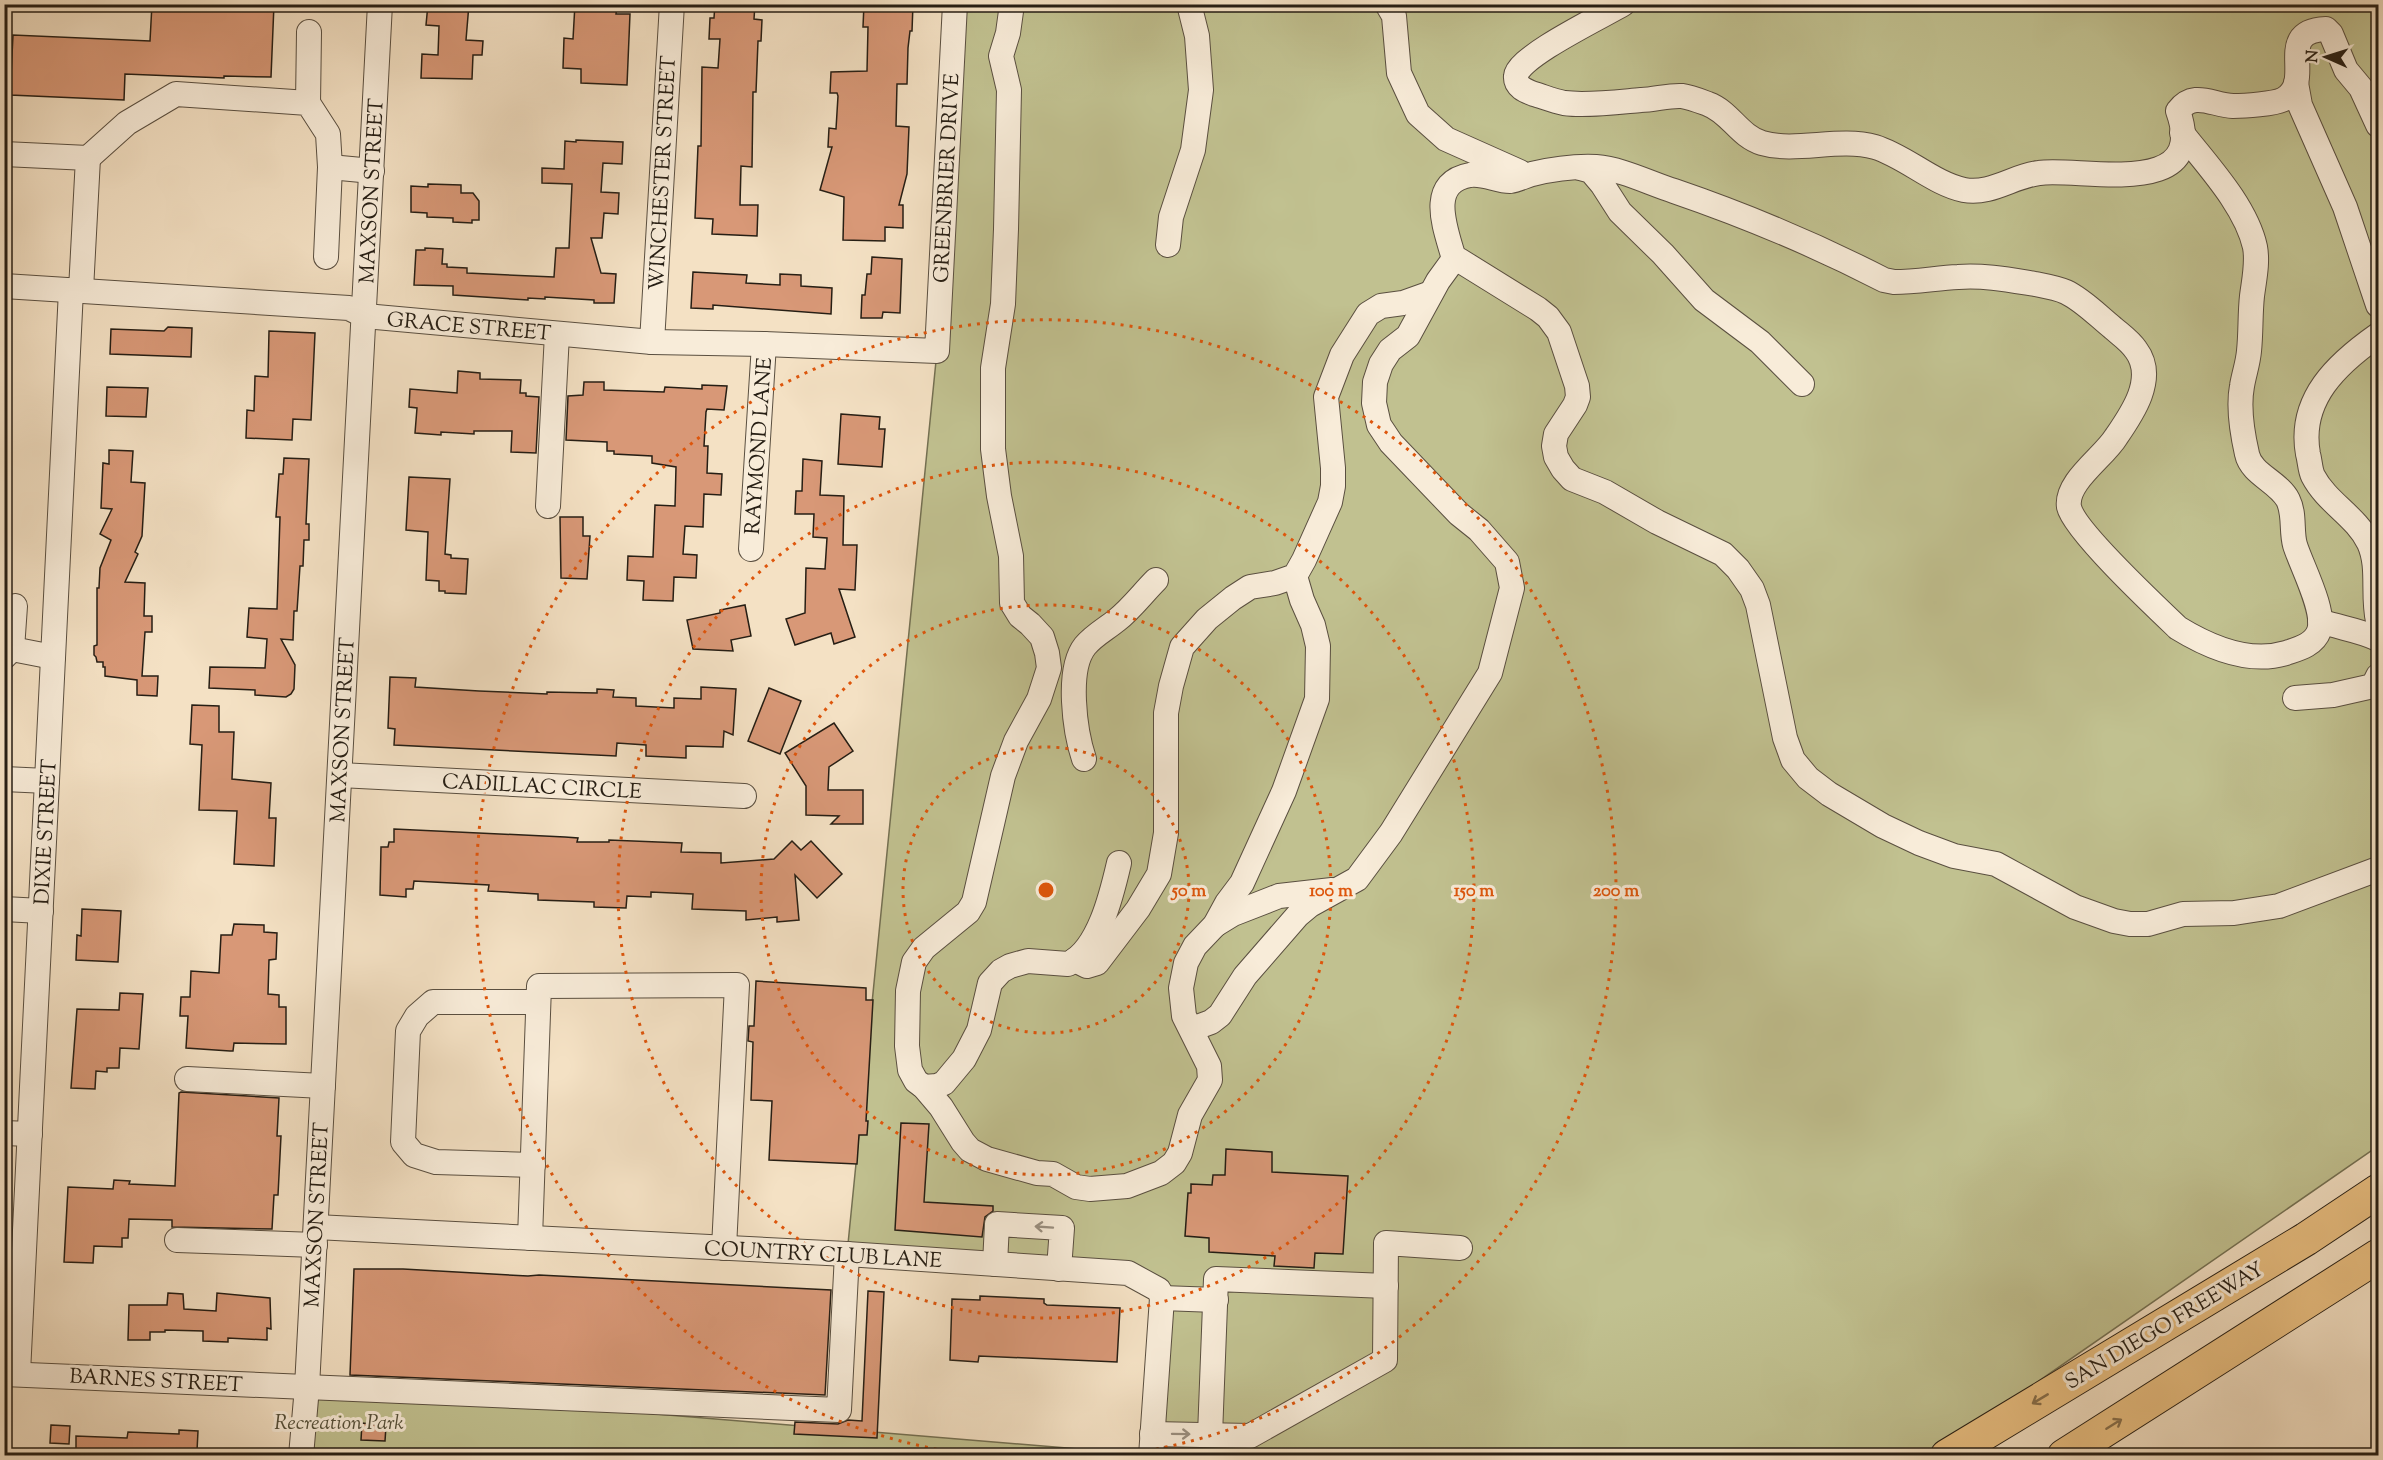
<svg xmlns="http://www.w3.org/2000/svg" width="2383" height="1460" viewBox="0 0 2383 1460" font-family="'Sorts Mill Goudy',serif">
<style>
.green{fill:#c1c190;stroke:#747052;stroke-width:1.5}
.building{fill:#d89877;stroke:#261e14;stroke-width:1.5}
.lines{fill:none;stroke-linecap:round;stroke-linejoin:round}
.minor-casing{stroke:#5a4f40;stroke-width:26}
.highway-casing{stroke:#261e14;stroke-width:35}
.minor{stroke:#f8ecd9;stroke-width:24}
.highway{stroke:#eac082;stroke-width:33}
.oneway{stroke:#9a8f80}
.oneway2{stroke:#886f4b}
.ring{fill:none;stroke:#de560c;stroke-width:3;stroke-dasharray:3 6}
.labels{text-anchor:middle;stroke-width:6;stroke-linejoin:round;paint-order:stroke}
.street-label{font-size:21px;fill:#261e14;stroke:#f8ecd9}
.park-label{font-size:21px;font-style:italic;fill:#544f39;stroke:#f8ecd9}
.centre{fill:#de560c;stroke:#f8ecd9;stroke-width:3}
.ring-label{font-size:18px;text-anchor:middle;font-weight:bold;fill:#de560c;stroke:#f8ecd9;stroke-width:6;stroke-linejoin:round;paint-order:stroke}
</style>
<rect width="100%" height="100%" fill="#f4e1c4"/>
<filter id="stains"><feTurbulence type="fractalNoise" baseFrequency=".00333" numOctaves="4"/><feColorMatrix values="0 0 0 0 .2 0 0 0 0 .09 0 0 0 0 .02 0 0 0 .5 -.17"/></filter>
<radialGradient id="worn" r=".72"><stop offset=".6" stop-color="#630" stop-opacity="0"/><stop offset="1" stop-color="#630" stop-opacity=".3"/></radialGradient>
<path class="green" d="M955 5H2378V1146L1932 1455 301 1456 307 1385 1151 1455V1287L847 1254 937 351Z"/>
<g class="building">
<path d="M152 4H274L271 77 224 76V78L125 74 124 100 10 95 13 35 150 41Z"/>
<path d="M428 4H469L466 40 483 41 482 55H473L472 79 421 78 422 54 438 55 439 26 426 25Z"/>
<path d="M575 4H613L617 6 616 14H630L627 85 581 83V69L563 68 564 38 573 39Z"/>
<path d="M715 4H755L754 19 762 20 761 41H758L756 92H753L752 167 741 166 740 205H758L757 236 712 234 713 219 695 218 698 146H701L702 67 718 68 720 39H709L710 18H714Z"/>
<path d="M864 4H913L912 31H910L908 48 907 84H897L896 126 909 127 907 174 899 205H903V228L885 227V241L843 240 844 197 820 190 832 147H828L829 128 836 129 838 96 837 93H830L831 72 867 71 868 27H863Z"/>
<path d="M576 140 623 142 622 164 603 163 601 192 619 193 618 214 604 213 602 238H591L601 273 616 274 614 303H594V300L545 297V299L528 298V300L453 295V286L414 285 416 250H425V248L443 249 442 264H447V267L467 268V273L554 277 556 248H569L572 184 542 183V168L564 169 565 141 576 142Z"/>
<path d="M428 184 461 185V193H473L479 201V220H472V223L453 222V218L427 217V213L411 212V186L428 187Z"/>
<path d="M872 257 902 259 900 313 883 312 882 318H861L862 295H865L867 274H871Z"/>
<path d="M693 272 747 275 746 283 780 285V274L801 275V286L832 288 831 314 713 305V309L691 308Z"/>
<path d="M168 327 192 328 191 357 110 354 111 329 164 331Z"/>
<path d="M269 331 315 333 311 420 293 419 292 440 246 438 247 410 254 411 255 376 268 377Z"/>
<path d="M458 371 480 373V379L521 380 520 393H526V396L539 397 536 453 511 452 512 431H474V434L441 432V435L415 433 417 408 409 407 410 389 457 393Z"/>
<path d="M584 382H604V390L664 392 665 387 702 389V385L727 386 724 410 707 409 706 412 704 446H708L707 473 722 474 721 495 704 494 703 527 685 526 683 554 697 555 696 578 674 577 673 601 643 600 644 581 627 580 628 556 653 557 655 505 675 506 676 467 652 463V456L614 454V451H607V442L566 440 568 396 583 395Z"/>
<path d="M107 387 148 388 146 417 106 416Z"/>
<path d="M841 414 880 417 879 429H885L882 467 838 464Z"/>
<path d="M109 450 133 451 131 482 145 483 142 536 135 552 138 554 125 582 145 583 144 616H152V632H145L142 676H158L157 696 137 695V680L105 676V667H103V662H97L96 657 94 655V646L97 645V588H99L100 568 111 540 100 534 112 509 101 508 103 463 109 464Z"/>
<path d="M284 458 309 459 306 524H309V540H304L303 566H300L297 611H294L293 640 281 639 295 665 294 689 291 694 286 697 255 695V690L209 688 210 667 265 668 267 639 247 637 249 608 277 609 280 517H276L279 474H283Z"/>
<path d="M803 459 822 461 820 495 844 496 843 545H857L855 590 839 589 855 637 834 644 831 633 795 645 786 619 805 613 806 568 825 569 827 538 813 537 814 514H795L796 491H802Z"/>
<path d="M409 477 450 479 445 554 451 555V558L468 559 466 594 445 593V591H439V581L426 580 428 532 406 530Z"/>
<path d="M560 517H583V536H590L587 579 561 578Z"/>
<path d="M745 605 751 636 731 640 733 651 693 649 687 620 720 613V610Z"/>
<path d="M390 677 416 678 415 687 479 691 547 694V692L597 693V689L614 690 613 697 636 698V706L674 708V698L701 699V687L736 689 733 735 724 731 723 747 686 746V758L646 756V745L617 743 616 756 394 745 395 729 388 728Z"/>
<path d="M769 688 801 701 780 754 748 741Z"/>
<path d="M192 705 219 706V732H234L232 779 271 783 269 818H276L274 866 234 864 237 811 199 810 202 745 190 744Z"/>
<path d="M834 723 853 751 829 767 828 790H863V824H831L839 816 806 815V786L785 753Z"/>
<path d="M394 829 565 837 578 838 577 842H609V840L682 843 681 852 721 853V863L774 859 792 841 801 850 811 841 842 874 817 898 795 875 799 920 777 922V917L746 920V911L692 909 693 894 651 892V897L627 896 626 908 594 907V902L538 900V894L488 891 489 885 414 881 413 889H406V897L380 895 381 847H388L389 842H394Z"/>
<path d="M82 909 121 911 118 962 76 960 77 935 81 936Z"/>
<path d="M234 924 264 925V932L277 933 276 959 269 960 268 994 279 995V1007H286V1044L234 1043 233 1051H230L186 1048 188 1016H180L181 997H190L191 971 219 973 221 935H232Z"/>
<path d="M756 981 866 988V1000H873L866 1121H868L867 1135H859L857 1164 769 1160 772 1101 751 1100 753 1042 748 1041 749 1026H754Z"/>
<path d="M120 993 143 994 139 1049 120 1048 119 1068H107V1072L96 1071 95 1089 71 1088 77 1009 119 1010Z"/>
<path d="M181 1092 279 1098 277 1136H281L278 1195H274L272 1229 172 1227V1220L129 1219 128 1238H122V1247L94 1246 93 1263 64 1262 68 1187 113 1189 114 1180 130 1181 129 1184 175 1186 179 1093Z"/>
<path d="M901 1123 929 1124 924 1202 993 1206V1211L985 1217 982 1237 895 1230Z"/>
<path d="M1226 1149 1272 1152V1172L1348 1176 1343 1254 1315 1253 1314 1268 1274 1266 1275 1256 1209 1252V1238L1185 1236 1188 1193H1191V1184L1212 1185 1213 1175H1225Z"/>
<path d="M354 1269H403L528 1276 539 1275 831 1290 825 1395 350 1375Z"/>
<path d="M868 1291 884 1292 877 1438 794 1434 795 1422 838 1424 848 1420 862 1421Z"/>
<path d="M168 1293 183 1294 184 1309 216 1311 217 1293 270 1298 271 1329 267 1328V1340L228 1338V1342L203 1341V1331L165 1330V1332H150V1340H128L129 1305H167Z"/>
<path d="M980 1296 1044 1299V1303L1047 1305 1120 1308 1117 1362 979 1356 978 1362 950 1360 952 1299 980 1300Z"/>
<path d="M362 1423 386 1426 385 1441 361 1440Z"/>
<path d="M51 1425 70 1426 69 1444 50 1443Z"/>
<path d="M179 1430 198 1431 197 1451 165 1450V1455H76V1436L127 1438 128 1432 179 1434Z"/>
</g>
<g class="lines">
<defs>
<g id="minor">
<path d="M1012 4 1008 33 1001 56 1009 90 1006 229 1003 304 993 368V449L999 496 1011 556 1012 603 1020 616 1030 624 1042 637 1047 653 1049 668 1039 699 1016 741 1003 776 974 902 968 912 924 948 914 962 908 991 907 1046 910 1070 916 1081 924 1087 941 1107 963 1142 970 1150 987 1159 1037 1173 1053 1174 1076 1187 1090 1189 1127 1186 1161 1173 1174 1163 1180 1153 1190 1115 1210 1080 1209 1066 1184 1016 1181 988 1186 963 1195 946 1215 925 1227 903 1242 883 1284 791 1317 699 1318 646 1313 625 1302 600 1295 576"/>
<path d="M1387 4 1394 16 1399 73 1418 114 1446 139 1520 172"/>
<path d="M1623 4C1605 15 1517 57 1516 76 1515 87 1526 91 1534 94 1544 97 1554 101 1564 103 1587 106 1618 102 1641 100 1654 100 1669 95 1682 96 1690 97 1700 101 1708 104 1730 112 1739 136 1762 143 1796 153 1839 137 1875 147 1905 156 1934 184 1964 190 1991 195 2013 176 2039 173 2082 167 2210 201 2178 111 2194 90 2212 105 2233 106 2243 106 2276 104 2284 99 2316 81 2273 31 2326 29L2331 34 2346 70 2361 88 2378 125"/>
<path d="M2296 83 2300 105 2345 207 2378 305"/>
<path d="M308 103 309 32"/>
<path d="M4 154 88 158 81 290"/>
<path d="M88 158 127 123 176 94 308 103 328 134 330 167 326 257"/>
<path d="M330 167 372 171"/>
<path d="M1580 168 1591 171 1602 184 1620 212 1663 254 1704 300 1760 342 1802 384"/>
<path d="M1168 245 1171 217 1193 150 1201 90 1197 36 1189 4"/>
<path d="M1454 259C1447 232 1425 183 1470 175 1484 173 1497 181 1510 181 1517 180 1525 176 1532 174 1553 169 1574 166 1596 167 1622 169 1649 183 1674 191 1747 216 1816 245 1884 280L1894 282C1916 282 1937 278 1958 277 1984 275 2010 280 2035 284 2045 286 2057 288 2066 292 2083 300 2098 316 2113 328 2121 335 2130 341 2136 350 2157 378 2132 414 2116 437 2104 457 2065 482 2069 507 2074 530 2158 609 2178 628 2209 647 2250 664 2286 653 2298 649 2314 645 2319 631 2326 611 2301 565 2295 545 2291 531 2295 514 2288 500 2279 482 2251 474 2247 454 2242 432 2238 407 2242 386 2244 374 2248 363 2249 351 2251 332 2250 314 2252 296 2254 280 2258 263 2255 247 2246 206 2207 165 2182 133"/>
<path d="M1454 259 1459 260 1538 309 1548 317 1559 332 1577 386 1578 397 1575 405 1556 434 1554 446 1556 457 1563 469 1572 479 1605 492 1657 522 1723 554 1738 569 1752 589 1758 605 1785 738 1793 760 1808 778 1829 794 1883 826 1919 843 1954 856 1996 864 2075 907 2114 921 2130 924H2148L2183 914 2234 913 2279 906 2378 869"/>
<path d="M4 286 349 308 365 316 652 342 764 344 937 351 955 4"/>
<path d="M2378 335C2338 363 2298 399 2308 454 2310 461 2310 470 2313 476 2327 503 2356 516 2369 543 2380 567 2372 595 2378 621"/>
<path d="M652 342 672 4"/>
<path d="M548 506 557 334"/>
<path d="M751 549 764 344"/>
<path d="M2320 621C2340 628 2360 630 2378 639"/>
<path d="M12 649 15 606"/>
<path d="M4 657 12 649 53 657"/>
<path d="M2295 698 2333 695 2373 686 2378 676"/>
<path d="M1084 759C1075 732 1066 670 1085 646 1094 635 1106 629 1117 620 1131 609 1143 593 1156 580"/>
<path d="M340 775 744 796"/>
<path d="M4 779 47 781"/>
<path d="M4 909 41 911"/>
<path d="M1215 925 1233 914 1279 896 1332 890"/>
<path d="M1075 960 1087 966 1097 963 1138 909 1159 874 1166 833V713L1171 686 1182 647 1207 619 1233 598 1250 587 1275 583 1295 576 1304 560 1330 502 1333 486V468L1326 397 1342 355 1368 314 1381 306 1403 303 1431 293"/>
<path d="M1192 1029 1211 1022 1220 1015 1245 976 1298 915 1310 905 1357 879 1391 833 1490 673 1512 588 1507 562 1479 530 1459 514 1391 443 1379 425 1374 403 1375 382 1381 364 1390 350 1408 336 1438 281 1454 259"/>
<path d="M187 1079 323 1086"/>
<path d="M924 1087 937 1086 944 1083 964 1059 979 1030 990 983 1001 971 1010 966 1028 961 1068 964C1099 950 1112 893 1119 863"/>
<path d="M4 1133 30 1134"/>
<path d="M533 1165 436 1162 414 1155 403 1142 408 1031 417 1016 433 1002H538"/>
<path d="M316 1227 847 1254 1128 1273 1159 1290 1162 1298 1151 1456"/>
<path d="M530 1238 539 986 737 985 724 1248"/>
<path d="M177 1240 315 1245"/>
<path d="M995 1264 997 1224 1062 1228 1059 1269"/>
<path d="M1162 1298 1216 1300"/>
<path d="M18 1373 71 290"/>
<path d="M4 1374 839 1410 847 1254"/>
<path d="M1152 1434 1250 1436 1385 1360 1386 1243 1460 1248"/>
<path d="M1210 1435 1216 1279 1386 1286"/>
<path d="M301 1456 307 1387 380 4"/>
</g>
<g id="highway">
<path d="M1947 1456 2306 1239 2378 1191"/>
<path d="M2064 1456 2378 1256"/>
</g>
</defs>
<use href="#minor" class="minor-casing"/>
<use href="#highway" class="highway-casing"/>
<use href="#minor" class="minor"/>
<use href="#highway" class="highway"/>
</g>
<defs><path id="oneway-shaft" d="M-6 0H5M1.5-3L5.5 0L1.5 3" fill="none" stroke-width="1.6" stroke-linecap="round" stroke-linejoin="round" transform="scale(1.5)"/></defs>
<g class="oneway">
<use href="#oneway-shaft" transform="translate(1044 1227) rotate(-176)"/>
<use href="#oneway-shaft" transform="translate(1181 1434) rotate(1)"/>
</g>
<g class="oneway2">
<use href="#oneway-shaft" transform="translate(2040 1399) rotate(149)"/>
<use href="#oneway-shaft" transform="translate(2114 1424) rotate(-32)"/>
</g>
<g class="ring">
<circle cx="1046" cy="890" r="143"/>
<circle cx="1046" cy="890" r="285"/>
<circle cx="1046" cy="890" r="428"/>
<path d="M972 1455A570 570 0 1 1 1120 1455"/>
</g>
<g class="labels">
<g class="street-label">
<text transform="translate(662 173) rotate(-87)" y="7">WINCHESTER STREET</text>
<text transform="translate(946 178) rotate(-87)" y="7">GREENBRIER DRIVE</text>
<text transform="translate(371 191) rotate(-87)" y="7">MAXSON STREET</text>
<text transform="translate(469 326) rotate(5)" y="7">GRACE STREET</text>
<text transform="translate(758 446) rotate(-86)" y="7">RAYMOND LANE</text>
<text transform="translate(342 730) rotate(-87)" y="7">MAXSON STREET</text>
<text transform="translate(542 786) rotate(3)" y="7">CADILLAC CIRCLE</text>
<text transform="translate(45 832) rotate(-87)" y="7">DIXIE STREET</text>
<text transform="translate(316 1215) rotate(-87)" y="7">MAXSON STREET</text>
<text transform="translate(823 1254) rotate(3)" y="7">COUNTRY CLUB LANE</text>
<text transform="translate(2164 1325) rotate(-31)" y="7">SAN DIEGO FREEWAY</text>
<text transform="translate(156 1380) rotate(3)" y="7">BARNES STREET</text>
</g>
<g class="park-label">
<text x="339" y="1429">Recreation Park</text>
</g>
</g>
<circle cx="1046" cy="890" r="9" class="centre"/>
<g class="ring-label">
<text x="1189" y="896">50 m</text>
<text x="1331" y="896">100 m</text>
<text x="1474" y="896">150 m</text>
<text x="1616" y="896">200 m</text>
</g>
<rect width="2383" height="1460" fill="none" stroke="#f4e1c4" stroke-width="24"/>
<rect x="6" y="6" width="2371" height="1448" fill="none" stroke="#261e14" stroke-width="3"/>
<rect x="12" y="12" width="2359" height="1436" fill="none" stroke="#261e14" stroke-width="1.5"/>
<g transform="translate(2326 57) rotate(273)" stroke="#f8ecd9" stroke-width="4.5" paint-order="stroke">
<path d="M0-4.5L10 22L0 15L-10 22Z" fill="#261e14"/>
<text y="-9" font-size="16" font-weight="bold" text-anchor="middle" fill="#261e14">N</text>
</g>
<rect width="100%" height="100%" filter="url(#stains)"/>
<rect width="100%" height="100%" fill="url(#worn)"/>
</svg>
